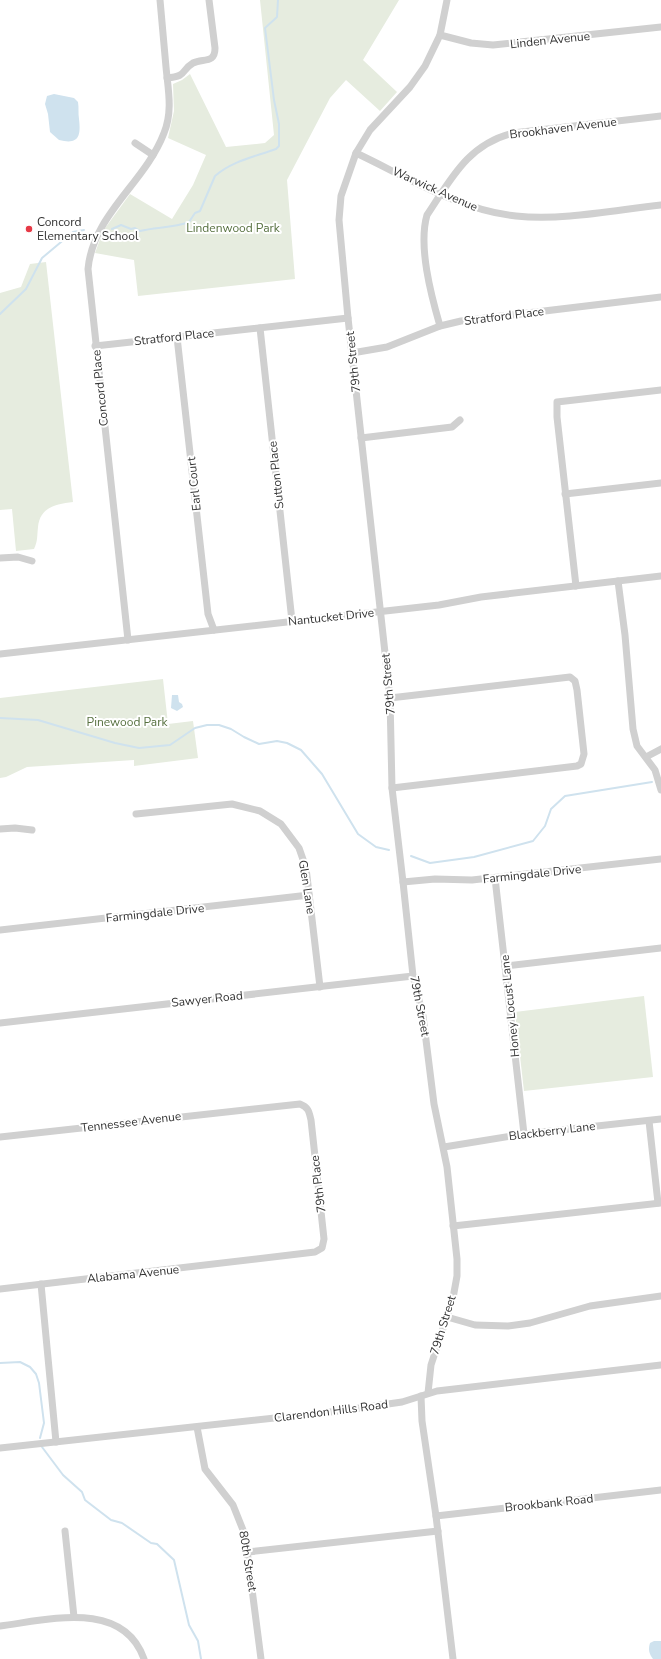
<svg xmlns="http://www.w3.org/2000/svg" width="661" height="1659" viewBox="0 0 661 1659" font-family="'Nunito Sans',sans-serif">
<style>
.green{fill:#e6ecdf}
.water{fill:#cfe2ee}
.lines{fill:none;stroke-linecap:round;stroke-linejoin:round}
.stream{stroke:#cfe2ee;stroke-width:2}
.minor{stroke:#d0d0d0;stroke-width:7}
.poi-dot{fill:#e63946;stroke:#fff;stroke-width:1.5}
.labels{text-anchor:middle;stroke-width:4;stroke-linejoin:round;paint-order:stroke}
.street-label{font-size:12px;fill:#333;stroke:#fff}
.poi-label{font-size:12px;fill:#333;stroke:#fff;text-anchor:start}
.park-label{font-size:12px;fill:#56703f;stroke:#fff}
</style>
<rect width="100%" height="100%" fill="#fff"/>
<g class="green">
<path d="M260 0H399L363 60 397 92 380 111 346 80 330 98 287 180 295 279 138 296 134 260 95 253 103 231 130 194 172 219 193 185 206 155 168 138 174 111 173 84 182 80 190 74 226 147 265 143 274 135Z"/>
<path d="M46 262 73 502C56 504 40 507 38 527 37 535 38 541 34 549L16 551 12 509 0 510V293L21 287 30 264Z"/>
<path d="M163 679 168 724 193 721 198 758 134 766V760L27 767 6 777 0 778V698Z"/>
<path d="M644 996 653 1077 524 1091 515 1012Z"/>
</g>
<g class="water">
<path d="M54 94 74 98 78 102C79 108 78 113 79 119 81 136 79 145 59 140L50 132 48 114 45 104 47 96Z"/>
<path d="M172 695H178L179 702 182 704 183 707 177 711 171 708Z"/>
<path d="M654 1641H661V1659H653C649 1654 648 1649 650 1643Z"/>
</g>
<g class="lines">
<g class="stream">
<path d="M112 229 121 225 131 229 135 228 140 231C156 227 173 228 189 222L195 213 200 211 215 176C232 161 254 157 276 149L279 146V124L274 100 265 28 277 17 278 0"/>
<path d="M0 314 26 289 42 258 73 232 84 230"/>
<path d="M0 718 38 720 115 743 139 748 170 745 195 728 207 725H219L231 729 244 737 259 744 277 741 287 743 301 750 322 774 358 834 376 847 389 850"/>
<path d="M411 856 430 863 474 857 533 841 545 826 551 809 565 796 652 782"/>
<path d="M0 1363 20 1362 30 1367 36 1374 39 1383 44 1423 40 1438"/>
<path d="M42 1447 63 1475 82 1492 85 1500 111 1520 122 1523 151 1543 157 1544 174 1560 189 1625 198 1641 201 1659"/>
</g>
<g class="minor">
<path d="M440 35 471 43 493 45 661 27"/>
<path d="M167 78C188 76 180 71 193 63 203 58 215 64 215 48L209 0"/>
<path d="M135 143 153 155"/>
<path d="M356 153C407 177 459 210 516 216 562 221 615 210 661 205"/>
<path d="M440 326C431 295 418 246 427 215 451 179 468 144 513 133L661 116"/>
<path d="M260 328 292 621"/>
<path d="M177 337 208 614 214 630"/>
<path d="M95 346 348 318"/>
<path d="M352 353 387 347 440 326 461 321 661 297"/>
<path d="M361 438 452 427 460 420"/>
<path d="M565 494 661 483"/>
<path d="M0 558 18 557 32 561"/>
<path d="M618 581 625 635 633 729 637 746 655 770 661 790"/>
<path d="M576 586 557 417V402L661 390"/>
<path d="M128 640 88 269C93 214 145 183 164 133 173 111 168 89 166 67 164 44 162 22 160 0"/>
<path d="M0 654 439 605 481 597 661 576"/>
<path d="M390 698 570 677 575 681 577 690 584 754 581 764 577 766 392 788"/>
<path d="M646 757 661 749"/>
<path d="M136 814 232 804 260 811 281 824 299 848 306 868 320 987"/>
<path d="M0 829 15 828 32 830"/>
<path d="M495 878 524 1134"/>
<path d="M403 882 435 879 472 880 661 859"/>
<path d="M0 930 309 895"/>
<path d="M505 966 661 948"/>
<path d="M0 1023 413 976"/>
<path d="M649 1121 658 1203"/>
<path d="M0 1137 300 1104C308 1107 309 1111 311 1120L324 1239 322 1248 315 1252 0 1289"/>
<path d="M444 1147 524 1134 661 1119"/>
<path d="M453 1226 661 1203"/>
<path d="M41 1284 56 1442"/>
<path d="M447 1317 475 1325 508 1326 530 1323 590 1306 661 1296"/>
<path d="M428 1393 431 1365 453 1298 457 1276V1259L447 1167 434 1104 423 1016 413 976 403 882 392 788 390 698 348 318 339 220 341 196 356 153 370 130 410 87 425 66 440 35 447 0"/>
<path d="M421 1396 422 1421 436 1516 453 1659"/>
<path d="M197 1427 205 1469 233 1505 245 1535 261 1659"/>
<path d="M0 1448 339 1411 402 1402 437 1391 661 1365"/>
<path d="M436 1516 661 1490"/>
<path d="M65 1531 74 1617"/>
<path d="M248 1552 438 1531"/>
<path d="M0 1626C48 1620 123 1599 144 1659"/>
</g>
</g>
<circle class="poi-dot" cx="29" cy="229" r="4"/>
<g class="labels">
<g class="street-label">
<text transform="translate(550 40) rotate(-6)" y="4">Linden Avenue</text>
<text transform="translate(563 128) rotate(-7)" y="4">Brookhaven Avenue</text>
<text transform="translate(435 189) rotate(24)" y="4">Warwick Avenue</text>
<text transform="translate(504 316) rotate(-7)" y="4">Stratford Place</text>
<text transform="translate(174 337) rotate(-6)" y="4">Stratford Place</text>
<text transform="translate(353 362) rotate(-96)" y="4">79th Street</text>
<text transform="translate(100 388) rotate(-96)" y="4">Concord Place</text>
<text transform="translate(276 475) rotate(-96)" y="4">Sutton Place</text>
<text transform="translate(194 484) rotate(-96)" y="4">Earl Court</text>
<text transform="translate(331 617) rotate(-6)" y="4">Nantucket Drive</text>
<text transform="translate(388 684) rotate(-95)" y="4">79th Street</text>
<text transform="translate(532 874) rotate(-6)" y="4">Farmingdale Drive</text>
<text transform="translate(307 887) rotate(81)" y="4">Glen Lane</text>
<text transform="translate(155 913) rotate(-6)" y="4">Farmingdale Drive</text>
<text transform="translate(207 999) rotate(-6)" y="4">Sawyer Road</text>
<text transform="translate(420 1006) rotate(79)" y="4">79th Street</text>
<text transform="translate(510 1006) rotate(-96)" y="4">Honey Locust Lane</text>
<text transform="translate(131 1122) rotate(-7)" y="4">Tennessee Avenue</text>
<text transform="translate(552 1131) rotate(-7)" y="4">Blackberry Lane</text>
<text transform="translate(318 1184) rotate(-97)" y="4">79th Place</text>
<text transform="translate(133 1274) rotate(-6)" y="4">Alabama Avenue</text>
<text transform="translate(443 1325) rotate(-73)" y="4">79th Street</text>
<text transform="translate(331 1411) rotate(-7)" y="4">Clarendon Hills Road</text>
<text transform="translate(549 1503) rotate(-6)" y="4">Brookbank Road</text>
<text transform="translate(248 1561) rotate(81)" y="4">80th Street</text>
</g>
<g class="poi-label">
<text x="37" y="226">Concord<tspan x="37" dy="14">Elementary School</tspan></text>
</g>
<g class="park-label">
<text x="233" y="232">Lindenwood Park</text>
<text x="127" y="726">Pinewood Park</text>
</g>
</g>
</svg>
